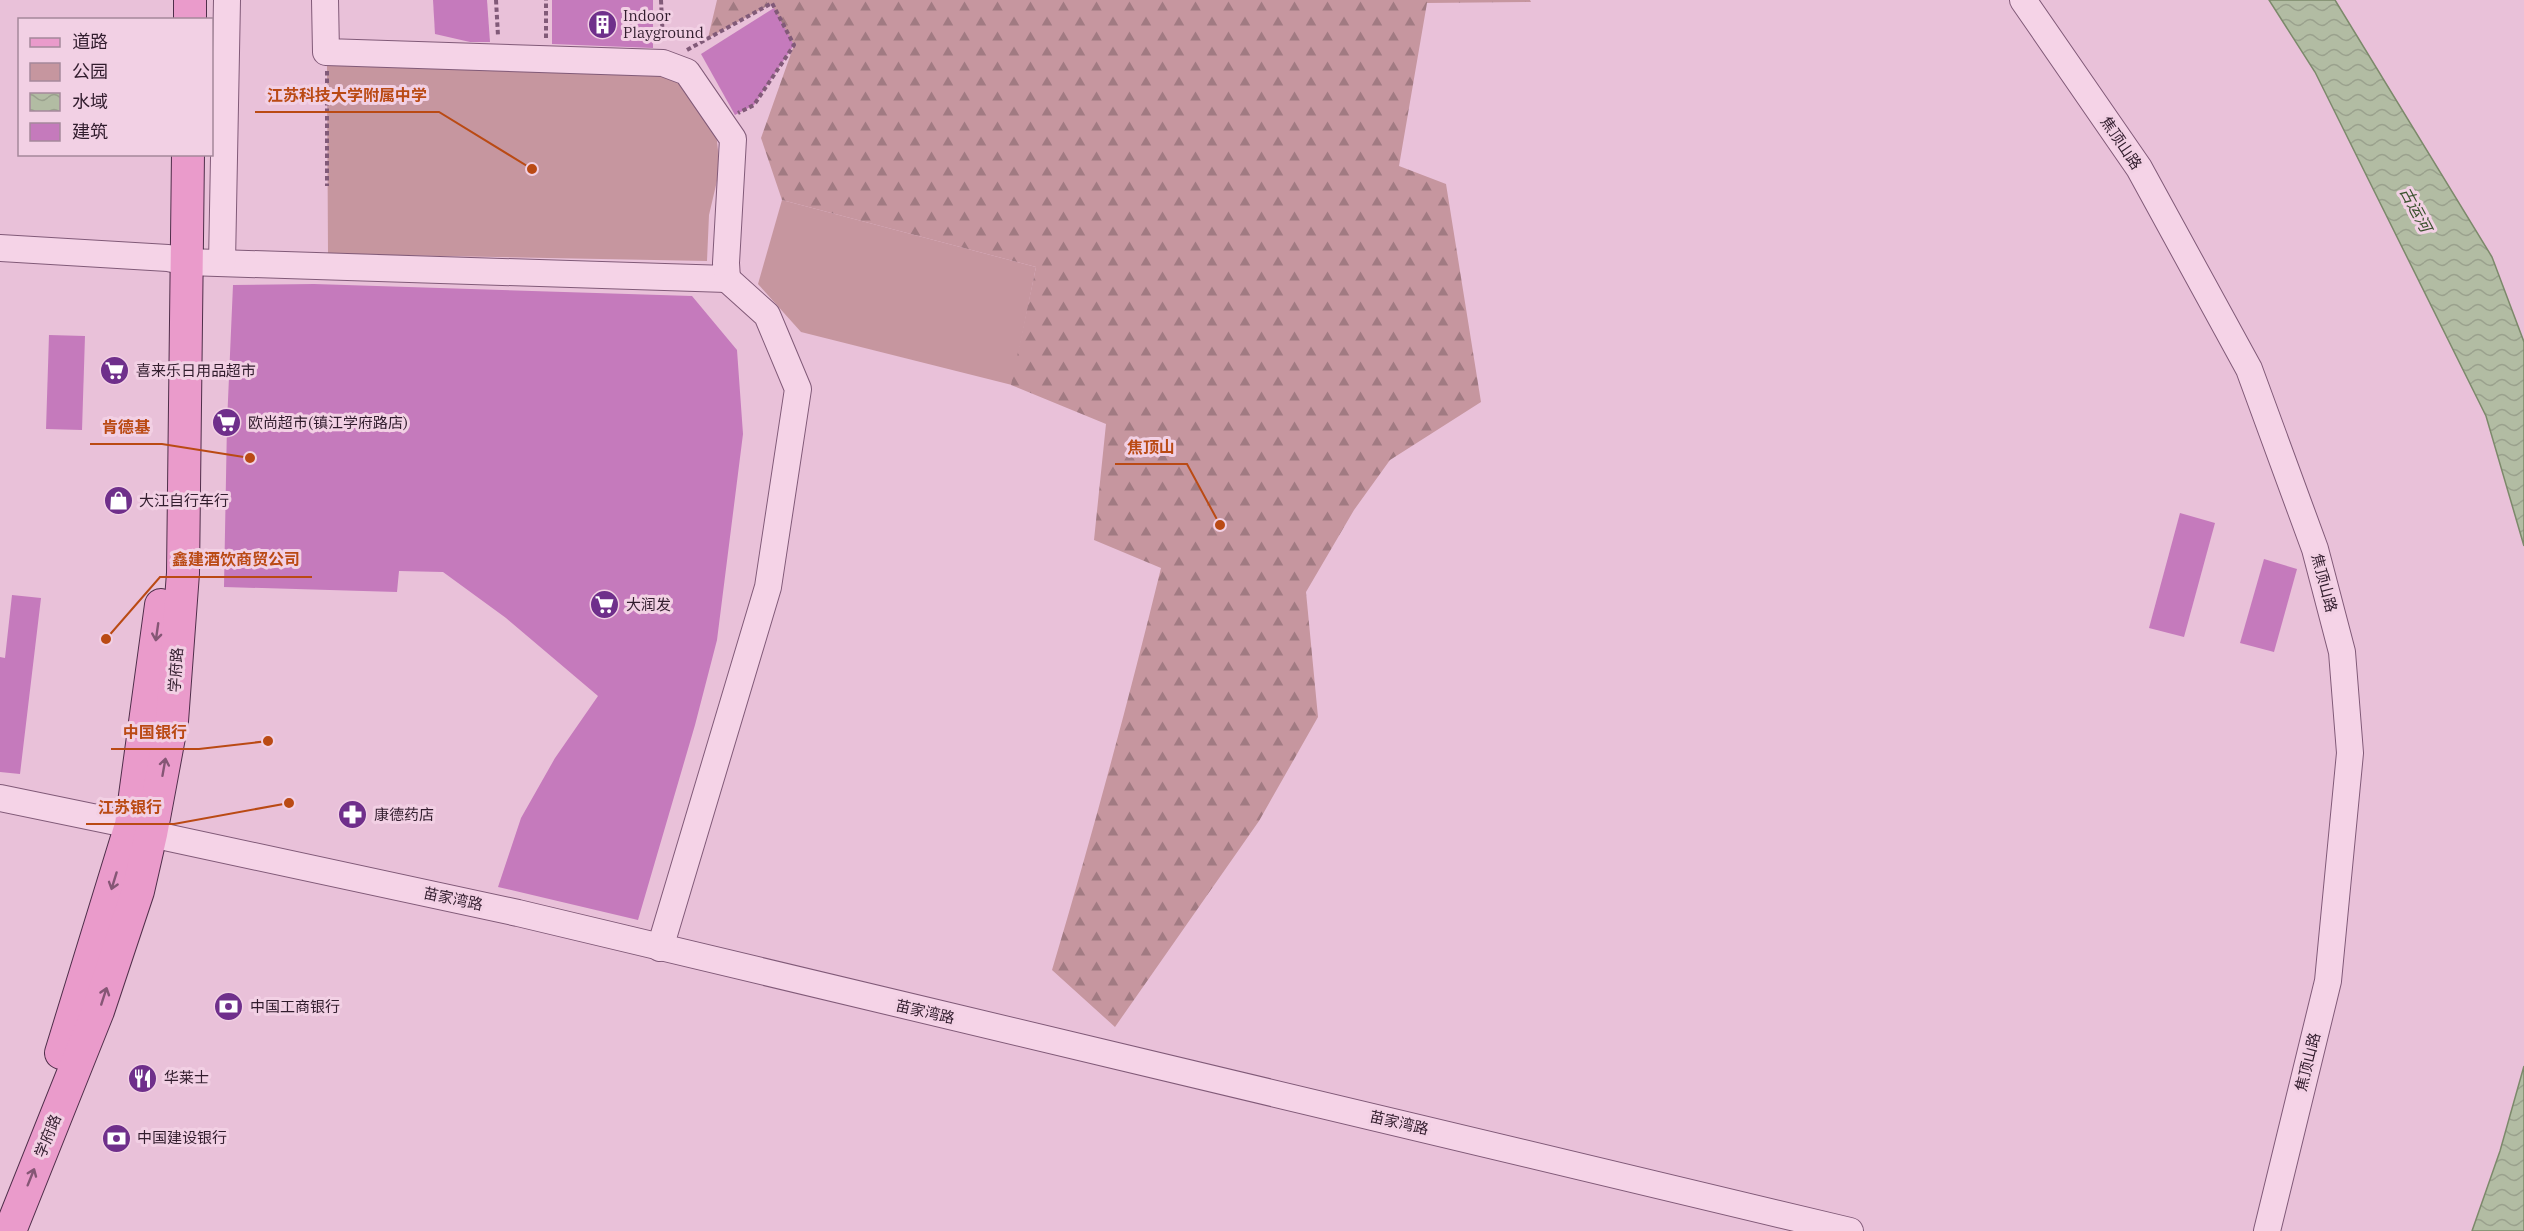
<svg xmlns="http://www.w3.org/2000/svg" width="2524" height="1231" viewBox="0 0 2524 1231" font-family="'IBM Plex Serif','Noto Sans SC',serif">
<style>
.green{fill:#c6969f}
.forest{fill:url(#forest-firs)}
.water{fill:url(#water-waves);stroke:#7c896b;stroke-width:1.5}
.building{fill:#c57abc}
.lines{fill:none;stroke-linecap:round;stroke-linejoin:round}
.minor-casing{stroke:#815a78;stroke-width:28}
.major-casing{stroke:#4f2e4a;stroke-width:34}
.path{stroke:#815a78;stroke-width:4;stroke-dasharray:4.5 3;stroke-linecap:butt}
.minor{stroke:#f5d3e7;stroke-width:26}
.major{stroke:#ea9bcb;stroke-width:32}
.oneway{stroke:#855675}
.labels{text-anchor:middle;stroke-width:6;stroke-linejoin:round;paint-order:stroke}
.poi-label{font-size:15px;fill:#321d2e;stroke:#f2d0e4;text-anchor:start}
.street-label{font-size:15px;fill:#321d2e;stroke:#f2d0e4}
.water-label{font-size:16px;font-style:italic;fill:#3a512e;stroke:#f2d0e4}
.leader{fill:none;stroke:#ba4a14;stroke-width:2}
.callout-dot{fill:#ba4a14;stroke:#f2d0e4;stroke-width:2}
.callout-label{font-size:16px;text-anchor:middle;font-weight:bold;fill:#ba4a14;stroke:#f2d0e4;stroke-width:6;stroke-linejoin:round;paint-order:stroke}
</style>
<defs>
<pattern id="forest-firs" width="22" height="20" patternUnits="userSpaceOnUse" patternTransform="scale(1.5)"><rect width="22" height="20" fill="#c6969f"/><path d="M5 1l3.5 6h-7zM16 11l3.5 6h-7z" fill="#a17a82"/></pattern>
<pattern id="water-waves" width="16" height="10" patternUnits="userSpaceOnUse" patternTransform="scale(1.5)"><rect width="16" height="10" fill="#b2bca3"/><path d="M0 5q4-4 8 0t8 0" fill="none" stroke="#9aa18d"/></pattern>
</defs>
<rect width="100%" height="100%" fill="#e9c1d9"/>
<g class="green">
<path d="M327 65 667 76 684 87 715 124 720 168 709 215 707 261 328 254Z"/>
<path d="M782 200 1036 267 1012 385 801 332 758 284Z"/>
</g>
<path class="forest" d="M717 0H1530L1531 2 1427 3 1399 166 1446 184 1481 402 1390 460 1354 510 1306 592 1318 717 1259 821 1115 1027 1052 970C1092 836 1128 703 1161 568L1094 540 1106 424 1011 385 1036 267 782 200 761 138 794 45 771 4 708 38Z"/>
<g class="water">
<path d="M2269 0H2335L2492 257 2524 342V546L2486 416 2315 72Z"/>
<path d="M2524 1066V1231H2472L2500 1151Z"/>
</g>
<g class="building">
<path d="M433 0H487L490 42H470L435 34Z"/>
<path d="M552 0H653V48L552 44Z"/>
<path d="M774 8 794 45 754 105 735 115 701 54Z"/>
<path d="M314 284 692 296 737 350 743 434 717 640 695 725 638 920 498 887 521 818 555 758 598 696 506 618 443 572 399 571 397 592 224 587 227 423 233 285Z"/>
<path d="M49 335 85 336 82 430 46 429Z"/>
<path d="M2180 513 2215 523 2184 637 2149 628Z"/>
<path d="M2264 559 2297 569 2274 652 2240 643Z"/>
<path d="M12 595 41 598 20 774 0 772V657L5 658Z"/>
</g>
<g class="lines">
<defs>
<g id="minor">
<path d="M2023 0 2139 168 2249 369 2315 549 2342 652 2350 753 2328 981 2267 1231"/>
<path d="M0 248 168 258 187 262 727 279 726 263 733 139 687 72 663 63 326 52 325 0"/>
<path d="M222 263 227 0"/>
<path d="M0 798 131 825 151 834 518 913 1850 1231"/>
<path d="M660 948 768 587 798 389 767 315 727 279"/>
</g>
<g id="major">
<path d="M190 20V0"/>
<path d="M61 1053 131 825 161 605"/>
<path d="M10 1231 98 1011 138 891 151 834 172 721 183 573 188 154"/>
</g>
</defs>
<use href="#minor" class="minor-casing"/>
<use href="#major" class="major-casing"/>
<g class="path">
<path d="M496 0 498 36"/>
<path d="M661 0 663 41"/>
<path d="M546 38V0"/>
<path d="M687 50 772 3 794 45 754 105 738 113"/>
<path d="M327 71V186"/>
</g>
<use href="#minor" class="minor"/>
<use href="#major" class="major"/>
</g>
<defs><path id="oneway-shaft" d="M-6 0H5M1.5-3L5.5 0L1.5 3" fill="none" stroke-width="1.6" stroke-linecap="round" stroke-linejoin="round" transform="scale(1.5)"/></defs>
<g class="oneway">
<use href="#oneway-shaft" transform="translate(157 632) rotate(98)"/>
<use href="#oneway-shaft" transform="translate(164 767) rotate(-80)"/>
<use href="#oneway-shaft" transform="translate(114 881) rotate(107)"/>
<use href="#oneway-shaft" transform="translate(104 996) rotate(-72)"/>
<use href="#oneway-shaft" transform="translate(31 1177) rotate(-68)"/>
</g>
<defs>
<symbol id="building-disc" viewBox="-11 -11 22 22"><circle r="9.5" fill="#6f2f8b" stroke="#f2d0e4"/><path d="M-4-6H4V6H1V3H-1V6H-4ZM-2.5-4.3h1.7v1.8h-1.7ZM.8-4.3h1.7v1.8H.8ZM-2.5-1h1.7V.8h-1.7ZM.8-1h1.7V.8H.8Z" fill="#fff"/></symbol>
<symbol id="supermarket-disc" viewBox="-11 -11 22 22"><circle r="9.5" fill="#6f2f8b" stroke="#f2d0e4"/><path d="M-6-5.5h2.5l.6 2H6L4.5 2H-2.5L-4.4-4H-6ZM-1.5 3.2a1.3 1.3 0 1 0 .1 0ZM3 3.2a1.3 1.3 0 1 0 .1 0Z" fill="#fff"/></symbol>
<symbol id="shop-disc" viewBox="-11 -11 22 22"><circle r="9.5" fill="#6f2f8b" stroke="#f2d0e4"/><path d="M-5-2.5h2.3a2.7 3.5 0 0 1 5.4 0H5L5.5 6h-11ZM-1.5-2.5h3a1.5 2.3 0 0 0-3 0Z" fill="#fff"/></symbol>
<symbol id="pharmacy-disc" viewBox="-11 -11 22 22"><circle r="9.5" fill="#6f2f8b" stroke="#f2d0e4"/><path d="M-2-6h4v4h4v4h-4v4h-4v-4h-4v-4h4Z" fill="#fff"/></symbol>
<symbol id="bank-disc" viewBox="-11 -11 22 22"><circle r="9.5" fill="#6f2f8b" stroke="#f2d0e4"/><path d="M-6-4H6V4H-6ZM0-2.3a2.3 2.3 0 1 0 0 4.6a2.3 2.3 0 1 0 0-4.6Z" fill="#fff"/></symbol>
<symbol id="restaurant-disc" viewBox="-11 -11 22 22"><circle r="9.5" fill="#6f2f8b" stroke="#f2d0e4"/><path d="M-5-6h1v4h1v-4h1v4h1v-4h1v5L-1.5 .5V6h-2V.5L-5-1ZM5-6V6H3V1.5H1.5Q1.5-4 5-6Z" fill="#fff"/></symbol>
</defs>
<g fill-rule="evenodd">
<use href="#building-disc" x="586" y="8" width="33" height="33"/>
<use href="#supermarket-disc" x="98" y="354" width="33" height="33"/>
<use href="#supermarket-disc" x="210" y="406" width="33" height="33"/>
<use href="#shop-disc" x="102" y="484" width="33" height="33"/>
<use href="#supermarket-disc" x="588" y="588" width="33" height="33"/>
<use href="#pharmacy-disc" x="336" y="798" width="33" height="33"/>
<use href="#bank-disc" x="212" y="990" width="33" height="33"/>
<use href="#restaurant-disc" x="126" y="1062" width="33" height="33"/>
<use href="#bank-disc" x="100" y="1122" width="33" height="33"/>
</g>
<g class="labels">
<g class="poi-label">
<text x="623" y="21">Indoor<tspan x="623" dy="17">Playground</tspan></text>
<text x="136" y="376">喜来乐日用品超市</text>
<text x="248" y="428">欧尚超市(镇江学府路店)</text>
<text x="139" y="506">大江自行车行</text>
<text x="626" y="610">大润发</text>
<text x="374" y="820">康德药店</text>
<text x="250" y="1012">中国工商银行</text>
<text x="164" y="1083">华莱士</text>
<text x="137" y="1143">中国建设银行</text>
</g>
<g class="street-label">
<text transform="translate(2121 143) rotate(56)" y="5">焦顶山路</text>
<text transform="translate(2324 583) rotate(75)" y="5">焦顶山路</text>
<text transform="translate(176 670) rotate(-86)" y="5">学府路</text>
<text transform="translate(453 899) rotate(12)" y="5">苗家湾路</text>
<text transform="translate(925 1012) rotate(13)" y="5">苗家湾路</text>
<text transform="translate(2308 1062) rotate(-76)" y="5">焦顶山路</text>
<text transform="translate(1399 1123) rotate(13)" y="5">苗家湾路</text>
<text transform="translate(48 1136) rotate(-68)" y="5">学府路</text>
</g>
<g class="water-label">
<text transform="translate(2416 209) rotate(62)" y="6">古运河</text>
</g>
</g>
<path class="leader" d="M532 169L439 112H255M250 458L162 444H90M1220 525L1187 464H1115M106 639L160 577H312M268 741L199 749H111M289 803L174 824H86"/>
<g class="callout-dot">
<circle cx="532" cy="169" r="6"/>
<circle cx="250" cy="458" r="6"/>
<circle cx="1220" cy="525" r="6"/>
<circle cx="106" cy="639" r="6"/>
<circle cx="268" cy="741" r="6"/>
<circle cx="289" cy="803" r="6"/>
</g>
<g class="callout-label">
<text x="347" y="101">江苏科技大学附属中学</text>
<text x="126" y="433">肯德基</text>
<text x="1151" y="453">焦顶山</text>
<text x="236" y="565">鑫建酒饮商贸公司</text>
<text x="155" y="738">中国银行</text>
<text x="130" y="813">江苏银行</text>
</g>
<rect x="18" y="18" width="195" height="138" fill="#f2d0e4" stroke="#a5889b" stroke-width="1.5"/>
<rect x="30" y="38" width="30" height="9" fill="#ea9bcb" stroke="#a5889b" stroke-width="1.5"/>
<text x="72" y="48" font-size="18" fill="#321d2e">道路</text>
<rect x="30" y="63" width="30" height="18" fill="#c6969f" stroke="#a5889b" stroke-width="1.5"/>
<text x="72" y="78" font-size="18" fill="#321d2e">公园</text>
<rect x="30" y="93" width="30" height="18" fill="url(#water-waves)" stroke="#a5889b" stroke-width="1.5"/>
<text x="72" y="108" font-size="18" fill="#321d2e">水域</text>
<rect x="30" y="123" width="30" height="18" fill="#c57abc" stroke="#a5889b" stroke-width="1.5"/>
<text x="72" y="138" font-size="18" fill="#321d2e">建筑</text>
</svg>
